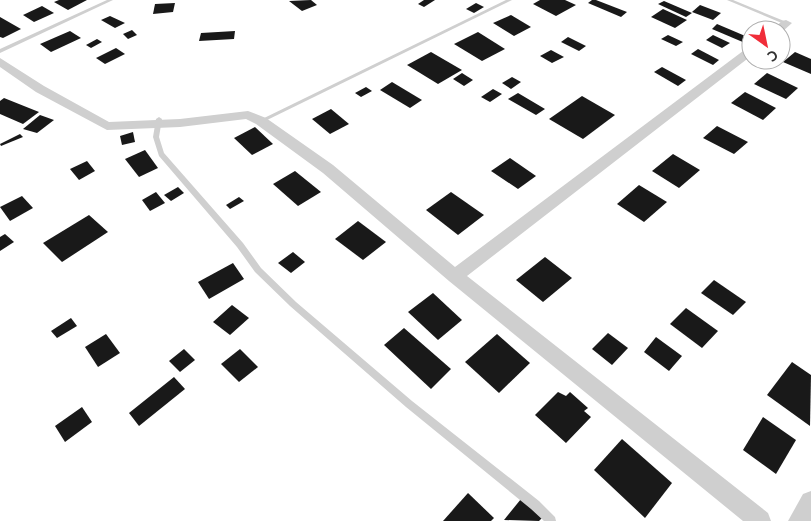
<svg xmlns="http://www.w3.org/2000/svg" width="811" height="521" viewBox="0 0 811 521" font-family="Ubuntu,sans-serif">
<style>
.building{fill:#191919}
.lines{fill:none;stroke-linecap:round;stroke-linejoin:round}
.service{fill:#cfcfcf;fill-rule:evenodd}
.minor{fill:#cfcfcf;fill-rule:evenodd}
</style>
<rect width="100%" height="100%" fill="#fff"/>
<g class="building">
<path d="M59 0H87L68 10 54 2Z"/>
<path d="M311 0 317 5 302 11 289 1Z"/>
<path d="M424 0H435L424 7 418 4Z"/>
<path d="M540 0H565L576 5 556 16 533 4Z"/>
<path d="M592 0H596L627 12 621 17 588 3Z"/>
<path d="M664 1 692 13 686 17 658 4Z"/>
<path d="M175 3 173 12 153 14 155 4Z"/>
<path d="M476 3 484 7 474 13 466 9Z"/>
<path d="M700 5 721 13 713 20 692 12Z"/>
<path d="M42 6 54 13 34 22 23 15Z"/>
<path d="M663 9 687 20 675 28 651 17Z"/>
<path d="M511 15 531 27 514 36 493 23Z"/>
<path d="M110 16 125 23 115 28 101 20Z"/>
<path d="M0 17 21 29 3 38 0 37Z"/>
<path d="M717 24 750 38 745 43 712 29Z"/>
<path d="M132 30 137 35 128 39 123 34Z"/>
<path d="M70 31 81 38 51 52 40 44Z"/>
<path d="M235 31 234 39 199 41 201 33Z"/>
<path d="M478 32 505 49 482 61 454 44Z"/>
<path d="M668 35 683 42 676 46 661 39Z"/>
<path d="M713 35 730 43 722 48 706 40Z"/>
<path d="M568 37 586 46 579 51 561 42Z"/>
<path d="M97 39 102 42 91 48 86 45Z"/>
<path d="M116 48 125 54 105 64 96 58Z"/>
<path d="M698 49 719 60 713 65 691 54Z"/>
<path d="M551 50 564 57 552 63 540 56Z"/>
<path d="M431 52 462 70 438 84 407 65Z"/>
<path d="M795 52 811 59V74L783 62Z"/>
<path d="M662 67 686 80 678 86 654 72Z"/>
<path d="M462 73 473 80 464 86 453 79Z"/>
<path d="M767 73 798 88 786 99 754 84Z"/>
<path d="M512 77 521 82 511 89 502 83Z"/>
<path d="M392 82 422 100 410 108 380 90Z"/>
<path d="M366 87 372 91 361 97 355 93Z"/>
<path d="M493 89 502 94 490 102 481 97Z"/>
<path d="M745 92 776 108 763 120 731 103Z"/>
<path d="M518 93 545 109 536 115 508 99Z"/>
<path d="M582 96 615 115 583 139 549 119Z"/>
<path d="M4 98 39 112 23 124 0 114V101Z"/>
<path d="M331 109 349 124 330 134 312 119Z"/>
<path d="M40 115 54 120 37 133 23 129Z"/>
<path d="M717 126 748 142 734 154 703 138Z"/>
<path d="M255 127 273 144 252 155 234 138Z"/>
<path d="M133 132 135 142 122 145 120 136Z"/>
<path d="M20 134 23 137 1 146 0 144Z"/>
<path d="M145 150 158 168 139 177 125 159Z"/>
<path d="M673 154 700 170 679 188 652 171Z"/>
<path d="M510 158 536 176 518 189 491 171Z"/>
<path d="M87 161 95 171 79 180 70 169Z"/>
<path d="M295 171 321 192 298 206 273 184Z"/>
<path d="M639 185 667 202 644 222 617 204Z"/>
<path d="M178 187 184 193 171 201 164 195Z"/>
<path d="M156 192 165 203 150 211 142 200Z"/>
<path d="M451 192 484 215 458 235 426 210Z"/>
<path d="M22 196 33 208 10 221 0 207Z"/>
<path d="M239 197 244 201 230 209 226 205Z"/>
<path d="M89 215 108 232 62 262 43 243Z"/>
<path d="M358 221 386 242 363 260 335 239Z"/>
<path d="M5 234 14 242 0 251V237Z"/>
<path d="M293 252 305 262 291 273 278 263Z"/>
<path d="M545 257 572 278 543 302 516 280Z"/>
<path d="M233 263 244 279 209 299 198 282Z"/>
<path d="M714 280 746 302 733 315 701 293Z"/>
<path d="M433 293 462 320 438 340 408 312Z"/>
<path d="M232 305 249 318 230 335 213 322Z"/>
<path d="M686 308 718 331 702 348 670 324Z"/>
<path d="M71 318 77 326 57 338 51 331Z"/>
<path d="M404 328 451 369 431 389 384 345Z"/>
<path d="M608 333 628 348 612 365 592 349Z"/>
<path d="M106 334 120 353 98 367 85 347Z"/>
<path d="M497 334 530 363 499 393 465 362Z"/>
<path d="M656 337 682 356 669 371 644 352Z"/>
<path d="M184 349 195 360 180 372 169 361Z"/>
<path d="M240 349 258 367 239 382 221 364Z"/>
<path d="M792 362 811 375 810 426 767 395Z"/>
<path d="M174 377 185 389 139 426 129 413Z"/>
<path d="M558 392 566 396 570 392 588 408 584 411 591 417 566 443 535 415Z"/>
<path d="M82 407 92 422 65 442 55 426Z"/>
<path d="M763 417 796 440 776 474 743 450Z"/>
<path d="M622 439 672 483 645 518 594 470Z"/>
<path d="M468 493 494 518 491 521H443Z"/>
<path d="M521 499 542 518 539 521 504 520Z"/>
</g>
<g class="lines">
<g class="service">
<path d="M107 0H113L0 53V49Z"/>
<path d="M506 0H512L263 122H259L258 121Z"/>
<path d="M727 0H733L789 23 784 24Z"/>
<path d="M159 117 162 119 159 137 164 153 243 243 261 268 296 302 412 401 539 501 555 517 556 521H544L531 509 406 407 290 306 255 272 237 247 159 156 153 137 156 119Z"/>
</g>
<g class="minor">
<path d="M786 20 792 23 782 32 781 30H772L782 21Z"/>
<path d="M751 47V56L467 276 768 513 771 521H743L449 281 323 173 256 124 246 119 180 127 107 130 36 92 0 67V58L44 86 109 122 180 119 248 111 266 118 333 165 455 267 747 48Z"/>
<path d="M811 491V521H788L803 494Z"/>
</g>
</g>
<g transform="translate(766 45) rotate(147)"><circle r="24" fill="#ffffff" stroke="#adadad"/>
<path d="M0-4L9 19L0 12L-9 19Z" fill="#f02d39"/>
<text y="-8" font-size="14" font-weight="bold" text-anchor="middle" fill="#323232">С</text>
</g>
</svg>
